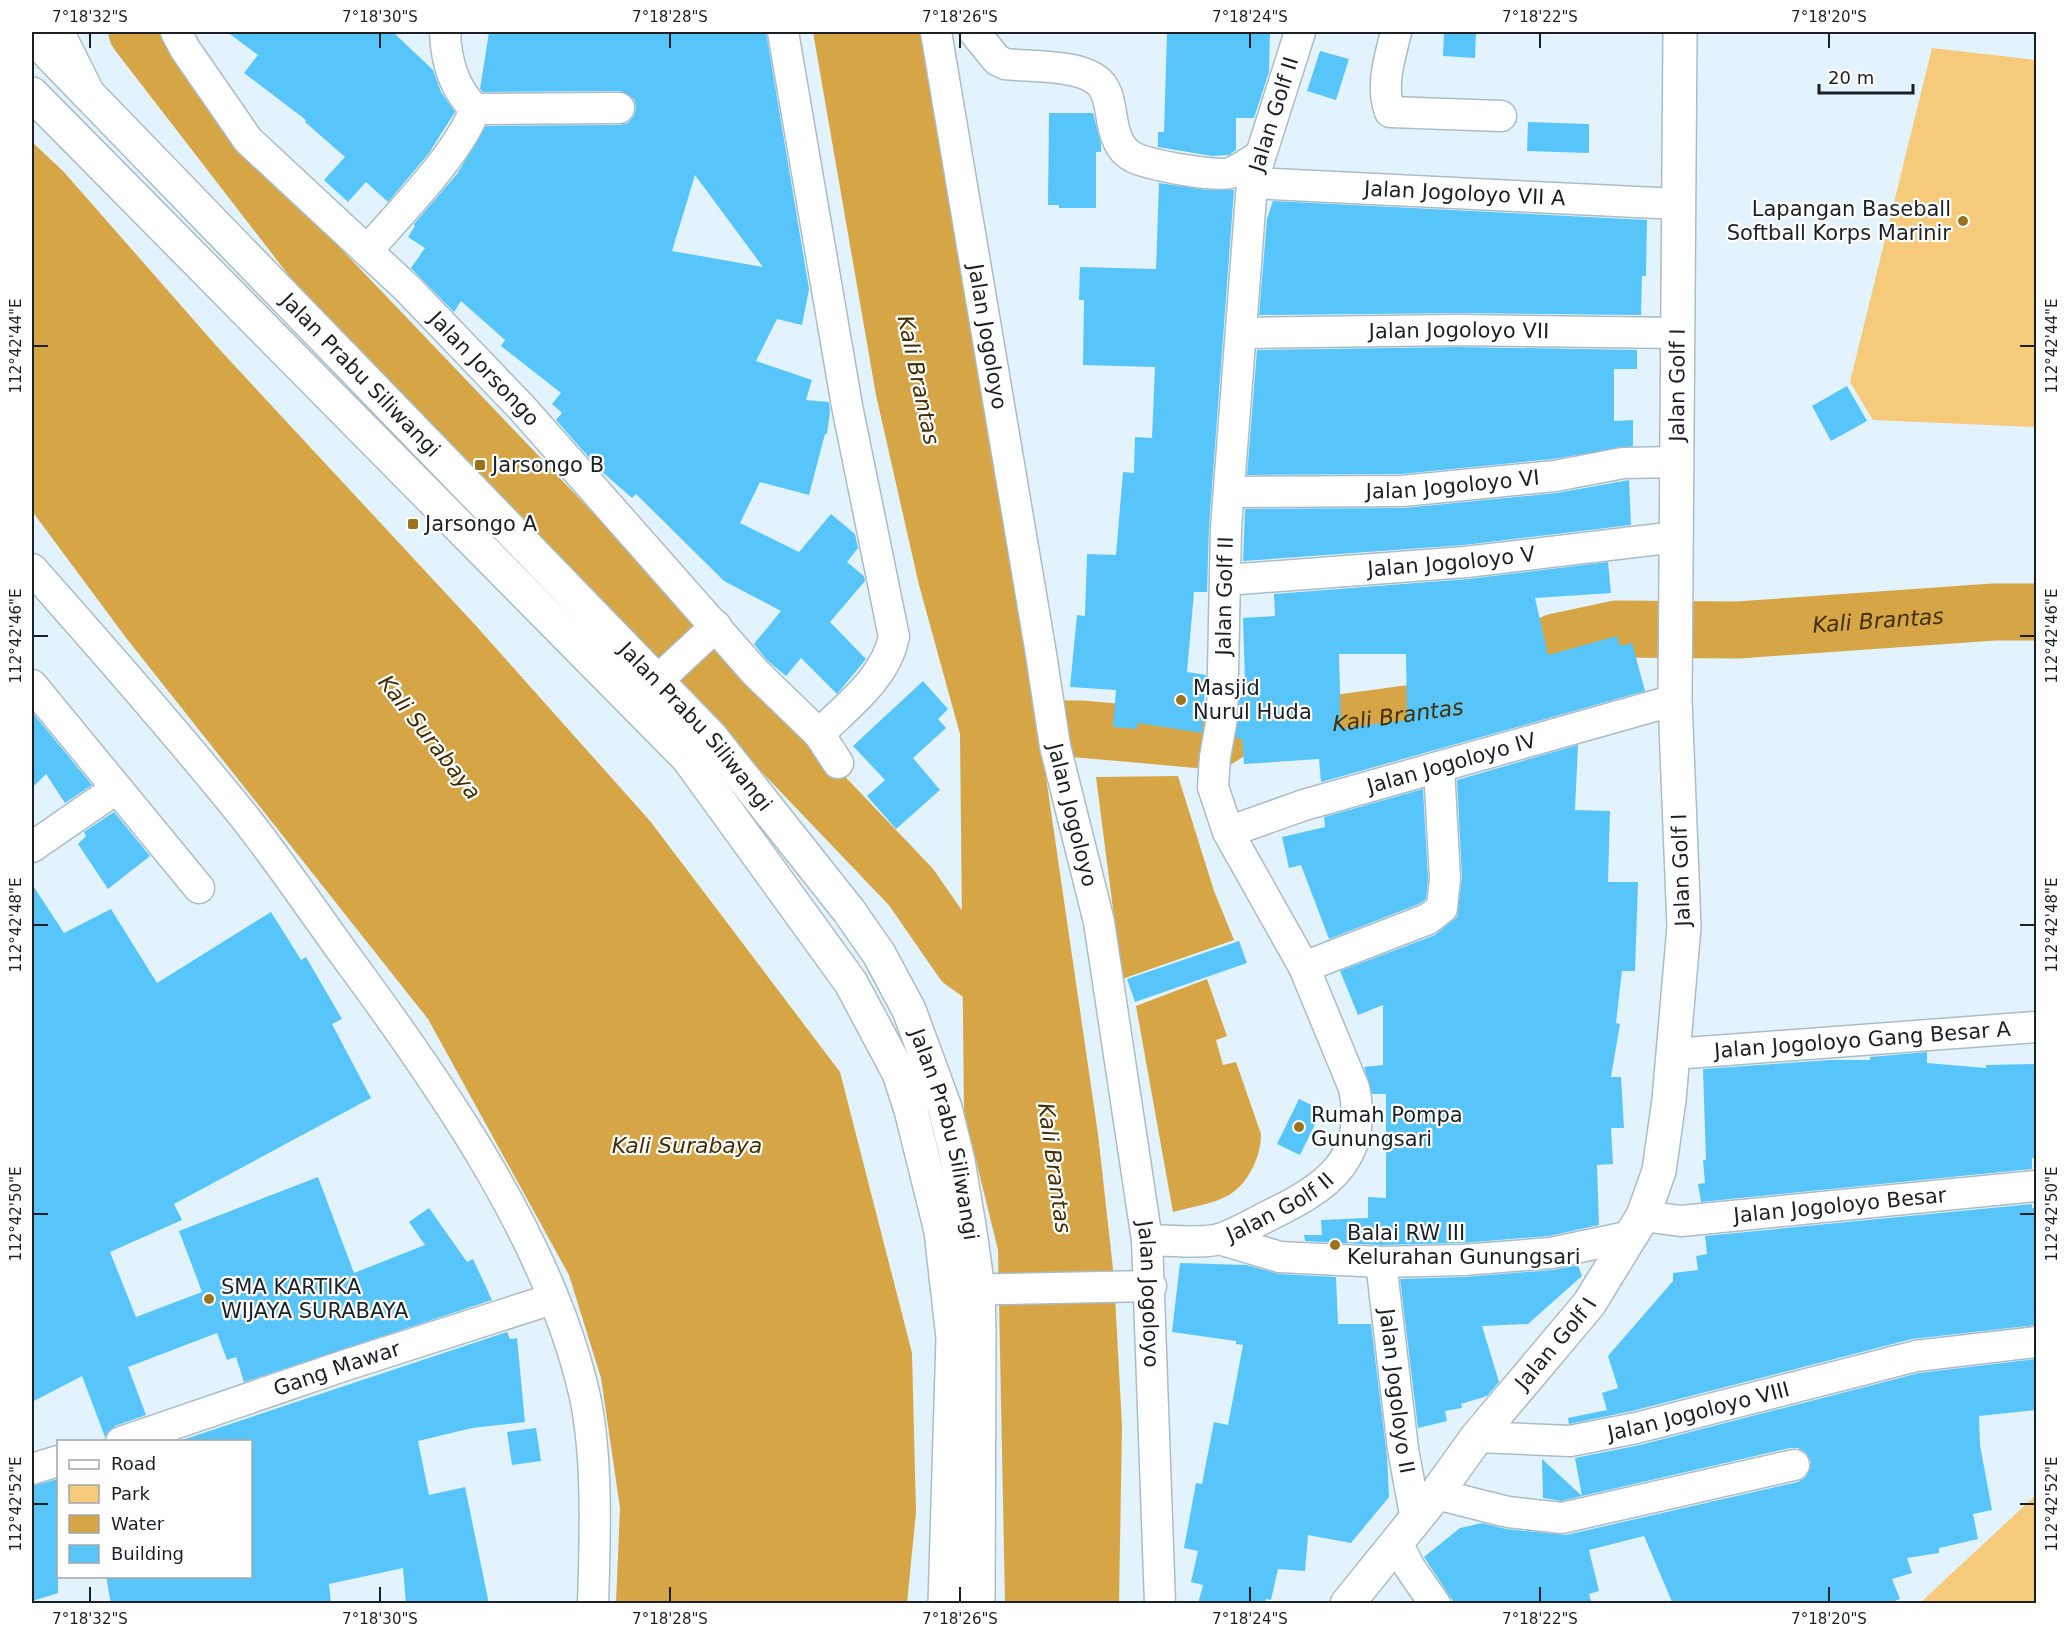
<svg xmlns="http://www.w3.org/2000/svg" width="2068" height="1635" viewBox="0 0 2068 1635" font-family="'DejaVu Sans',sans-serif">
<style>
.green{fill:#f6ca7b}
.water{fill:#d6a546}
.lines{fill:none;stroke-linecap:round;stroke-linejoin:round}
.river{stroke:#d6a546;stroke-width:57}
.building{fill:#57c5fa;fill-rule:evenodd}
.minor-casing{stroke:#abbcc5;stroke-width:33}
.secondary-casing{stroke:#abbcc5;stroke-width:36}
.primary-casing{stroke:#abbcc5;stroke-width:36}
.motorway-casing{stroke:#abbcc5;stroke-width:36}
.minor{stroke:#fff;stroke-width:30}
.secondary{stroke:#fff;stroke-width:33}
.primary{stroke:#fff;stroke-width:33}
.motorway{stroke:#fff;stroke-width:33}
.ticks{fill:none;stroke:#1a2024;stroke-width:2}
.poi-dot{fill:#9a721e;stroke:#fff;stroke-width:2}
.labels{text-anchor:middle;stroke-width:4.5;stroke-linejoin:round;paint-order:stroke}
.street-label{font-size:21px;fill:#1a2024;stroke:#fff}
.poi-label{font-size:21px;fill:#1a2024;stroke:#fff;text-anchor:start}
.water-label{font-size:22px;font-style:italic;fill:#422e03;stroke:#fff}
.neatline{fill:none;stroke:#1a2024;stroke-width:2}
.ticks-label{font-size:15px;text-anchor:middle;fill:#1a2024}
</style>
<rect width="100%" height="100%" fill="#e2f3fd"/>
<g class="green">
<path d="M1932 48 2036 60V427L1873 420 1850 382Z"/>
<path d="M2036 1495V1603H1920Z"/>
</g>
<g class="water">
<path d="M813 32H924L1005 496 1098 1134 1114 1278 1122 1426 1119 1603H1005L998 1250 964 1111 960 734 919 585 876 395Z"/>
<path d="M32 142 63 171 220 350 478 628 650 821 840 1072 912 1353 916 1512 907 1603H616L620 1508 601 1378 569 1275 428 1019 127 639 32 511Z"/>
<path d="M1178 776 1214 891 1234 940 1122 979 1096 777Z"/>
<path d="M1207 979 1227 1036 1216 1040 1223 1065 1236 1062 1261 1134C1261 1156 1249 1183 1229 1195 1214 1204 1190 1207 1173 1212L1136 1006Z"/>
</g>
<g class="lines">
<g class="river">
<path d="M137 32 316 264 911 887 963 962 1027 1007"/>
<path id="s1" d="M993 729H1080L1215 741 1242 724 1340 723 1473 705 1504 677 1555 642 1616 629 1738 630 1994 612H2036"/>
</g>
</g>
<g class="building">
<path d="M227 32H393L433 70 441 92 455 112 429 153 388 202 366 182 348 202 324 180 345 157 305 122 306 120 244 73 258 55Z"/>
<path d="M489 32H766L809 289 802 325 777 319 756 361 812 380 806 400 829 402 830 411 827 434H825L809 495 760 482 740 523 799 552 831 514 855 534 858 548 847 562 864 576 865 581 830 622 866 659 837 694 801 658 786 676 768 661 754 644 781 611 724 581 636 494 632 498 600 470 556 420 562 413 552 404 561 393 501 346 505 340 461 301 454 312 411 268 425 248 408 237 415 226 414 224 457 174 486 126 619 125 628 123 634 116 636 107 634 99 619 91 483 92 480 89ZM695 175 763 267 672 251Z"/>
<path d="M1167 32H1270L1269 72 1254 118H1236V150L1229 155 1212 156 1158 147V132H1164Z"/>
<path d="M1444 32H1476L1475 58 1443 56Z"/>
<path d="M1320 51 1349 59 1336 100 1307 91Z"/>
<path d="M1049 113H1093L1101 144V152H1096V208H1059V205H1048Z"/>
<path d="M1528 122 1589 124V153L1527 151Z"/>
<path d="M1159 183 1208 190H1234L1209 527 1207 592H1194L1187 672 1206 675 1202 733 1138 723 1137 729 1113 727 1116 690 1070 687 1077 615 1085 616 1087 554 1116 555 1123 472 1134 473 1135 437 1152 438 1155 367 1083 365 1084 300H1079L1080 267 1156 269Z"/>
<path d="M1273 201 1647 220 1646 276H1642L1641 315 1459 313 1259 315 1267 219Z"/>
<path d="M1459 347 1637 350V369H1614V421L1633 420V446L1553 459 1401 474 1247 475 1257 350Z"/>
<path d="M1847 386 1867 421 1831 441 1812 406Z"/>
<path d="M1629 480 1631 525 1464 545 1243 561 1245 509 1404 508 1557 493Z"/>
<path d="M1608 562 1611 593 1535 598 1548 655 1617 636 1620 646 1632 643 1645 691 1321 782 1319 759 1244 764 1242 739 1236 738 1240 680 1245 681 1243 618 1275 616 1274 594 1468 579ZM1339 654H1406L1407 720 1341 728Z"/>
<path d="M923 681 948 709 938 719 946 728 913 758 940 790 896 829 867 796 885 780 853 746Z"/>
<path d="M32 712 92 785 65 803 46 774 32 788Z"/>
<path d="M1578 745 1575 810 1610 811 1608 882H1638L1635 971H1622L1616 1023 1620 1024 1611 1077H1621L1624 1128H1611L1613 1164 1597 1165 1599 1225 1549 1236 1462 1243 1381 1245 1305 1241 1304 1235H1322L1321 1220 1368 1218V1197L1386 1198V1094H1372L1364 1067 1383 1065V1005L1358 1015 1340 971 1435 935 1457 917 1462 878 1457 780Z"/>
<path d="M1423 789 1428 879 1426 899 1419 904 1329 939 1301 865 1289 868 1282 837 1325 827 1324 817Z"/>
<path d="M114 812 150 856 108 889 78 844 86 836 84 832Z"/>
<path d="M32 884 64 933 111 909 157 983 271 912 301 960 306 957 342 1019 332 1024 371 1098 174 1204 182 1220 110 1252 136 1317 202 1292 179 1231 318 1177 354 1273 425 1245 409 1222 429 1208 467 1262 473 1259 492 1300 244 1382 236 1357 227 1360 217 1333 128 1367 146 1415 115 1426 105 1437 82 1376 32 1402Z"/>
<path d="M1239 941 1247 963 1135 1002 1127 979Z"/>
<path d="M1927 1052V1063L1986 1068V1065L2037 1064V1158H2032V1169L1701 1202 1698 1184 1705 1183 1703 1160H1706L1703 1069 1830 1060H1870V1057Z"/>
<path d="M1299 1099 1322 1110 1300 1155 1277 1144Z"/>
<path d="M2032 1204V1208H2037V1325L1912 1339 1632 1411 1569 1424 1568 1418 1607 1410 1602 1393 1618 1388 1608 1356 1673 1281V1273L1698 1270 1696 1256 1707 1254 1705 1236Z"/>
<path d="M1180 1263 1247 1265 1279 1274 1336 1277 1338 1324H1371L1387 1457 1389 1497 1351 1543 1308 1535 1305 1571 1278 1569 1271 1600 1266 1599 1265 1604H1198L1203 1585 1191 1582 1198 1551 1184 1548 1196 1483 1202 1484 1214 1422 1228 1425 1243 1345 1236 1344V1341L1172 1332Z"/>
<path d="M1578 1265 1582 1276 1528 1324 1482 1326 1499 1382 1487 1396 1461 1404 1462 1408 1445 1411 1447 1421 1418 1428 1400 1279 1464 1277 1553 1270Z"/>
<path d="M507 1332 510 1339 517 1338 525 1422 472 1428 418 1441 429 1495 465 1487 489 1604H406L403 1568 329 1584 331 1604H111L106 1576H250V1442H176Z"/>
<path d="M2037 1359V1410L1979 1416 1980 1445 1992 1510 1973 1514 1978 1539 1939 1548V1553L1907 1558 1912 1573 1892 1579 1900 1599 1886 1604H1673L1644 1536 1589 1550 1599 1591 1589 1594 1592 1604H1455L1424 1557 1460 1528 1482 1523 1506 1529 1566 1535 1798 1482 1806 1477 1811 1462 1806 1453 1798 1448H1790L1582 1496 1575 1458 1640 1445 1919 1373Z"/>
<path d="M536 1428 541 1461 512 1465 507 1432Z"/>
<path d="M1542 1459 1582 1496 1561 1501 1543 1498Z"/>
<path d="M58 1479V1593L32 1601V1486Z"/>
</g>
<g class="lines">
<defs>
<g id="minor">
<path id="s2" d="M176 32 185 49 248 140 408 289 522 408 756 673 819 734 838 763"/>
<path d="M445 32C446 60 454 89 475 109"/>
<path d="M783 32 847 406 894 637C885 679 848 705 819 734"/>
<path id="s3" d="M936 32 1041 654 1055 746 1099 922 1147 1240 1160 1604"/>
<path d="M1396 32C1390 58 1380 85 1390 112L1501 116"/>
<path d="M975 33 997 60 1005 64C1030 67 1080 64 1099 82 1113 95 1109 121 1117 138 1120 146 1126 154 1135 158 1151 165 1213 177 1230 173 1239 170 1250 162 1258 157"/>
<path id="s4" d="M1252 183 1678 204"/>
<path d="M368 250C400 212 459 154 475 109L619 108"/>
<path id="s5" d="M1241 333 1459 330 1677 333"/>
<path id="s6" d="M1229 492 1402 491 1555 476 1623 463 1676 462"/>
<path d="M32 569C103 649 174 730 242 814 281 863 316 916 353 966 445 1091 551 1244 585 1397 598 1458 595 1541 593 1604"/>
<path id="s7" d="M1226 580 1466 562 1676 537"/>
<path d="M656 682 716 626"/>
<path d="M32 685 199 888"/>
<path id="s8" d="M1228 832 1304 805 1675 700"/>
<path d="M32 847 116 789"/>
<path d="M1304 967 1428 919 1442 908 1445 879 1439 767"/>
<path id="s9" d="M1673 1054 2036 1027"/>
<path id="s10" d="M1643 1216 1681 1221 2036 1186"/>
<path d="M1219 1239 1280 1257 1381 1262 1463 1260 1551 1253 1632 1236"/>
<path id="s11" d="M1147 1240C1167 1240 1203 1244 1220 1239 1237 1233 1254 1223 1270 1215 1326 1188 1369 1159 1354 1088L1304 967 1228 832 1213 787 1215 757 1222 718 1226 528 1252 183 1300 32"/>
<path id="s12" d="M1381 1262 1403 1449 1416 1520"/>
<path d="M953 1290 1151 1286"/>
<path id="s13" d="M1477 1437 1570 1441 1636 1428 1916 1356 2036 1342"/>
<path id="s14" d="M121 1442 343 1366 552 1299"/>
<path d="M32 1469 58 1461"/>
<path d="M1436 1494 1508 1512 1562 1518 1794 1465"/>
<path d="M1397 1543 1410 1568 1435 1604"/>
</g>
<g id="secondary">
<path id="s15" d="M1347 1604 1436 1494 1477 1437 1589 1304 1643 1216 1659 1171 1669 1100 1684 927 1675 700 1680 32"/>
</g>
<g id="primary">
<path id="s16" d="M32 36 711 737 849 911 879 954 909 1010 945 1108 958 1161 970 1232 978 1289 979 1331 978 1604"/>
<path d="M32 94 688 758 851 983 899 1073 911 1110 941 1231 953 1338 945 1604"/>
</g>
<path id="motorway" d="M57 32 88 94"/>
</defs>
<use href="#minor" class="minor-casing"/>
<use href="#secondary" class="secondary-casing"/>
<use href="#primary" class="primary-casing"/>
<use href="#motorway" class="motorway-casing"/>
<use href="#minor" class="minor"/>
<use href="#secondary" class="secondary"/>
<use href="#primary" class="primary"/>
<use href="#motorway" class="motorway"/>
</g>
<path class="ticks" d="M90 33V48M380 33V48M670 33V48M960 33V48M1250 33V48M1540 33V48M1829 33V48M33 346H48M2020 346H2035M33 636H48M2020 636H2035M33 925H48M2020 925H2035M33 1214H48M2020 1214H2035M33 1504H48M2020 1504H2035M90 1587V1602M380 1587V1602M670 1587V1602M960 1587V1602M1250 1587V1602M1540 1587V1602M1829 1587V1602"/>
<g class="poi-dot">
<circle cx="1963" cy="221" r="6"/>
<rect x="474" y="459" width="12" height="12" rx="3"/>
<rect x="407" y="518" width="12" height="12" rx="3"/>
<circle cx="1181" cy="700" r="6"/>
<circle cx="1299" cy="1127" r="6"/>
<circle cx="1335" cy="1245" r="6"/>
<circle cx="209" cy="1299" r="6"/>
</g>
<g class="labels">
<g class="street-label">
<text dy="7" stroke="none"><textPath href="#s11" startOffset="1308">Jalan Golf II</textPath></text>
<text dy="7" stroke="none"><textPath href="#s4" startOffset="213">Jalan Jogoloyo VII A</textPath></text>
<text dy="7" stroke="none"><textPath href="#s5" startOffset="218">Jalan Jogoloyo VII</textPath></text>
<text dy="7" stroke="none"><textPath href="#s3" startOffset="309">Jalan Jogoloyo</textPath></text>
<text dy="7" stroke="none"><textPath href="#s2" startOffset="459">Jalan Jorsongo</textPath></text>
<text dy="7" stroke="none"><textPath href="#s16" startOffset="472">Jalan Prabu Siliwangi</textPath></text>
<text dy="7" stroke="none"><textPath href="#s15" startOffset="1324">Jalan Golf I</textPath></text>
<text dy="7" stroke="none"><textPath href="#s6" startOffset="224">Jalan Jogoloyo VI</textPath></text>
<text dy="7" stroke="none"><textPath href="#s7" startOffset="226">Jalan Jogoloyo V</textPath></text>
<text dy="7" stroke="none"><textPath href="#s11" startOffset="822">Jalan Golf II</textPath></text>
<text dy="7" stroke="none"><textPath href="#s16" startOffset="958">Jalan Prabu Siliwangi</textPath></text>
<text dy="7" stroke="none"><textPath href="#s8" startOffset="234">Jalan Jogoloyo IV</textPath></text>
<text dy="7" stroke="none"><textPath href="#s3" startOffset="795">Jalan Jogoloyo</textPath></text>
<text transform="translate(1681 870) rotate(-92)" y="7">Jalan Golf I</text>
<text dy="7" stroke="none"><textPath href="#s9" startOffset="190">Jalan Jogoloyo Gang Besar A</textPath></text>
<text dy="7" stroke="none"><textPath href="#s16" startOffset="1444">Jalan Prabu Siliwangi</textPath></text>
<text dy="7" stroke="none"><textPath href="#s11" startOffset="141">Jalan Golf II</textPath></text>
<text dy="7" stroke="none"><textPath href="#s10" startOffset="198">Jalan Jogoloyo Besar</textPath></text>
<text dy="7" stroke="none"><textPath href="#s3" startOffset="1281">Jalan Jogoloyo</textPath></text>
<text dy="7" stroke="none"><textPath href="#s15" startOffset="334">Jalan Golf I</textPath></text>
<text dy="7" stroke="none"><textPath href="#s14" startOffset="228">Gang Mawar</textPath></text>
<text dy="7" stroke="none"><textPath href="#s12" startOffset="130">Jalan Jogoloyo II</textPath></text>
<text dy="7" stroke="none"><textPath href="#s13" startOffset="225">Jalan Jogoloyo VIII</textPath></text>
</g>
<g class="poi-label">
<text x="1951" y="216" text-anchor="end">Lapangan Baseball<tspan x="1951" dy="24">Softball Korps Marinir</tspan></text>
<text x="492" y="472">Jarsongo B</text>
<text x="425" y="531">Jarsongo A</text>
<text x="1193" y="695">Masjid<tspan x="1193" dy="24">Nurul Huda</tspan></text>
<text x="1311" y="1122">Rumah Pompa<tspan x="1311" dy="24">Gunungsari</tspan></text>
<text x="1347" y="1240">Balai RW III<tspan x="1347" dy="24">Kelurahan Gunungsari</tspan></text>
<text x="221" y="1294">SMA KARTIKA<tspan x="221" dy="24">WIJAYA SURABAYA</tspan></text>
</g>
<g class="water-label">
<text transform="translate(919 380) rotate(78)" y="8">Kali Brantas</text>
<text dy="8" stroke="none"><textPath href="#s1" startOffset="915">Kali Brantas</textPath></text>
<text dy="8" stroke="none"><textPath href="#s1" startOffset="411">Kali Brantas</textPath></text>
<text transform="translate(430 737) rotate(52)" y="8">Kali Surabaya</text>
<text x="687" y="1153">Kali Surabaya</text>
<text transform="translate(1055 1168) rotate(82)" y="8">Kali Brantas</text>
</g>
</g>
<rect width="2068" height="1635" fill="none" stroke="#ffffff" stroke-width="66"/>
<rect x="57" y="1440" width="195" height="138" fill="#ffffff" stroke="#a3a6a7" stroke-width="1.5"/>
<rect x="69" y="1460" width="30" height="9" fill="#ffffff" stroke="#a3a6a7" stroke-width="1.5"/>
<text x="111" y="1470" font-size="18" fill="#1a2024">Road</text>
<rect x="69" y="1485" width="30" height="18" fill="#f6ca7b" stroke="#a3a6a7" stroke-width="1.5"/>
<text x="111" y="1500" font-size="18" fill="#1a2024">Park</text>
<rect x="69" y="1515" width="30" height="18" fill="#d6a546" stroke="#a3a6a7" stroke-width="1.5"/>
<text x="111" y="1530" font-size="18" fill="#1a2024">Water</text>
<rect x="69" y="1545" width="30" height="18" fill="#57c5fa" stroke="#a3a6a7" stroke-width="1.5"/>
<text x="111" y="1560" font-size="18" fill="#1a2024">Building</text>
<path d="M1819 84v9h94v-9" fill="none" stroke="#1a2024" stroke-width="3"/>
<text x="1828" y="84" font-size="18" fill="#1a2024" stroke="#ffffff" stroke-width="4.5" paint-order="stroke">20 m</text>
<rect x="33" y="33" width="2002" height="1569" class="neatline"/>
<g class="ticks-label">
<text x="90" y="22">7°18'32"S</text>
<text x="380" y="22">7°18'30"S</text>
<text x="670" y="22">7°18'28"S</text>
<text x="960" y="22">7°18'26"S</text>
<text x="1250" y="22">7°18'24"S</text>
<text x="1540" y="22">7°18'22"S</text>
<text x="1829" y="22">7°18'20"S</text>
<text transform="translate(2052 346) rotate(-90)" y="5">112°42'44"E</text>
<text transform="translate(16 346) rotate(-90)" y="5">112°42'44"E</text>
<text transform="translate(2052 636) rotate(-90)" y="5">112°42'46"E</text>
<text transform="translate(16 636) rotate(-90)" y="5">112°42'46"E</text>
<text transform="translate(2052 925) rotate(-90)" y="5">112°42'48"E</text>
<text transform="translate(16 925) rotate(-90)" y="5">112°42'48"E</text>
<text transform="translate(2052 1214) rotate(-90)" y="5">112°42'50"E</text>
<text transform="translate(16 1214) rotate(-90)" y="5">112°42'50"E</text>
<text transform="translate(2052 1504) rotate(-90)" y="5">112°42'52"E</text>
<text transform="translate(16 1504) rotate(-90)" y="5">112°42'52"E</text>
<text x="90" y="1624">7°18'32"S</text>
<text x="380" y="1624">7°18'30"S</text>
<text x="670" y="1624">7°18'28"S</text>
<text x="960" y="1624">7°18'26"S</text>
<text x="1250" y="1624">7°18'24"S</text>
<text x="1540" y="1624">7°18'22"S</text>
<text x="1829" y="1624">7°18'20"S</text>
</g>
</svg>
